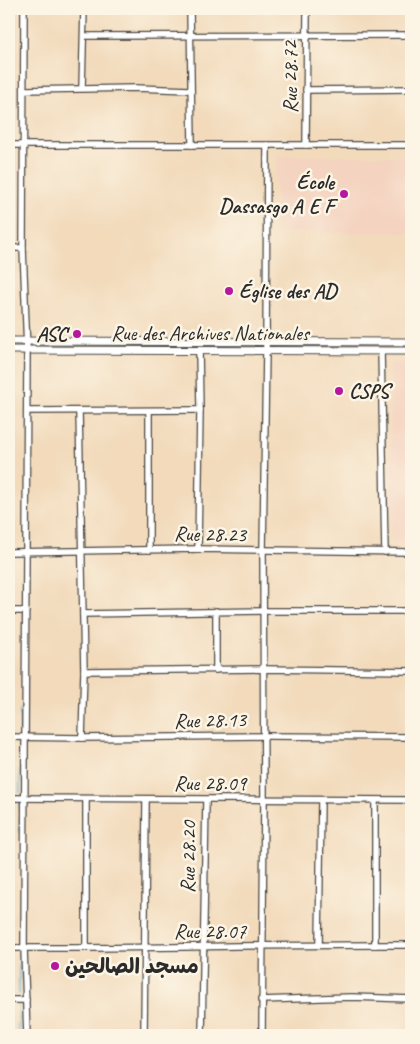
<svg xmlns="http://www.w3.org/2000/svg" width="420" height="1044" viewBox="0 0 420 1044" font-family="Caveat,'Playpen Sans Arabic',sans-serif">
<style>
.built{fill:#f4d3c0}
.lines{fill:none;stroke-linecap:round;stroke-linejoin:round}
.stream{stroke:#50b4cf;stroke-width:2}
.minor-casing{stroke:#494541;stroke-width:8}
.tertiary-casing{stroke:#494541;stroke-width:9}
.minor{stroke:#fff;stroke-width:5.5}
.tertiary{stroke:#fff;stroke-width:7}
.poi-dot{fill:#b5179e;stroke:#fcf5e5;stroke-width:2}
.labels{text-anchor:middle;stroke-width:5;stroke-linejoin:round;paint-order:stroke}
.street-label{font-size:21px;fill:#2b2b2b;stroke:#fcf5e5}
.poi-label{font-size:21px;font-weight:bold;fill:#2b2b2b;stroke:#fcf5e5;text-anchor:start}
</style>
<rect width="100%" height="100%" fill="#fcf5e5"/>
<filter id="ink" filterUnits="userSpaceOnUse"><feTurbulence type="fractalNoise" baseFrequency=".02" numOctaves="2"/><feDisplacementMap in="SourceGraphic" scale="10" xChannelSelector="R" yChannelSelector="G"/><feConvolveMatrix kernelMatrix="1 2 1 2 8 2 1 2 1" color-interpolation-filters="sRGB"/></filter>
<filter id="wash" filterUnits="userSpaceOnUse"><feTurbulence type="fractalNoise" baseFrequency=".0096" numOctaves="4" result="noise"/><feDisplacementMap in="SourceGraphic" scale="20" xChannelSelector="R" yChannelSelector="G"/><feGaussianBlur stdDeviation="1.12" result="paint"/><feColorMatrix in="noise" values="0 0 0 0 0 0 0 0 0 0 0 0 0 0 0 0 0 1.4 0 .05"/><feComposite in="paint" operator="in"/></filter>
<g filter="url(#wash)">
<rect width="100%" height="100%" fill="#f2dabb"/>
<g class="built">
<path d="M276 156H411V233L276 232Z"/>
<path d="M390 363H411V540L391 541Z"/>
</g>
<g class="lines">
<g class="stream">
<path d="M20 710V731"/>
<path d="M20 792V742"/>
<path d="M20 831V803"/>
<path d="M19 942V937"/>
<path d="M19 994V953"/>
<path d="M18 1035 19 1005"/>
</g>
</g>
</g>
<g filter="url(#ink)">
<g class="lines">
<defs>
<g id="minor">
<path d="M24 9 23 248 27 350 24 948 27 1035"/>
<path d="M190 9 192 145"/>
<path d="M84 36 411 35"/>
<path d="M82 88 84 9"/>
<path d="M25 90 136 88 190 90"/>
<path d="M306 90 411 89"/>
<path d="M9 145H411"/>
<path d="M306 145 307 9"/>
<path d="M9 248H23"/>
<path d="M381 351 385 552"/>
<path d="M27 411 200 410"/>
<path d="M79 411 84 671 82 738"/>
<path d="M149 411V550"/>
<path d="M198 549 200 410 199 350"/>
<path d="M9 552 198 549 411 552"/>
<path d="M9 611H26"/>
<path d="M83 614 263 611H411"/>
<path d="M216 670V611"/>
<path d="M84 671 263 669 411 671"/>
<path d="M9 737 82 738 264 736 411 737"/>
<path d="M9 798 411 800"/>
<path d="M319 944 321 800"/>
<path d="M375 945V801"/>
<path d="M86 947V799"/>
<path d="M9 948C143 949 277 944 411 945"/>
<path d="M9 1000H26"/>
<path d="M261 1000 351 997 411 999"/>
<path d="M144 1035 146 800"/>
<path d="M202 1035 206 800"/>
<path d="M262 1035 264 800 263 551 266 351 267 145"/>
</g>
<g id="tertiary">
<path d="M9 341 411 342"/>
<path d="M9 350 411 351"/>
</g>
</defs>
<use href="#minor" class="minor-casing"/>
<use href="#tertiary" class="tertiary-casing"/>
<use href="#minor" class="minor"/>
<use href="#tertiary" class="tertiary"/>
</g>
</g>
<g class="poi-dot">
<circle cx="344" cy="194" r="5"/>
<circle cx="229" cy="291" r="5"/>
<circle cx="77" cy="334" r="5"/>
<circle cx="339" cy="391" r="5"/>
<circle cx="55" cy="966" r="5"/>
</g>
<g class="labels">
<g class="street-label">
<text transform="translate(290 77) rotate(-90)" y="7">Rue 28.72</text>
<text x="210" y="340">Rue des Archives Nationales</text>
<text transform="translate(210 534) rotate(1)" y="7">Rue 28.23</text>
<text transform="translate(210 720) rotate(-1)" y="7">Rue 28.13</text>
<text x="210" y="790">Rue 28.09</text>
<text transform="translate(188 857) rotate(-89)" y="7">Rue 28.20</text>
<text x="210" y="938">Rue 28.07</text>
</g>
<g class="poi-label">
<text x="334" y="189" text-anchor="end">École<tspan x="334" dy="24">Dassasgo A E F</tspan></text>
<text x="239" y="298">Église des AD</text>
<text x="67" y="341" text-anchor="end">ASC</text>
<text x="349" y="398">CSPS</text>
<text x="65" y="973">مسجد الصالحين</text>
</g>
</g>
<rect width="420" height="1044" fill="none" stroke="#fcf5e5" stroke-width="30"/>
</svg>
